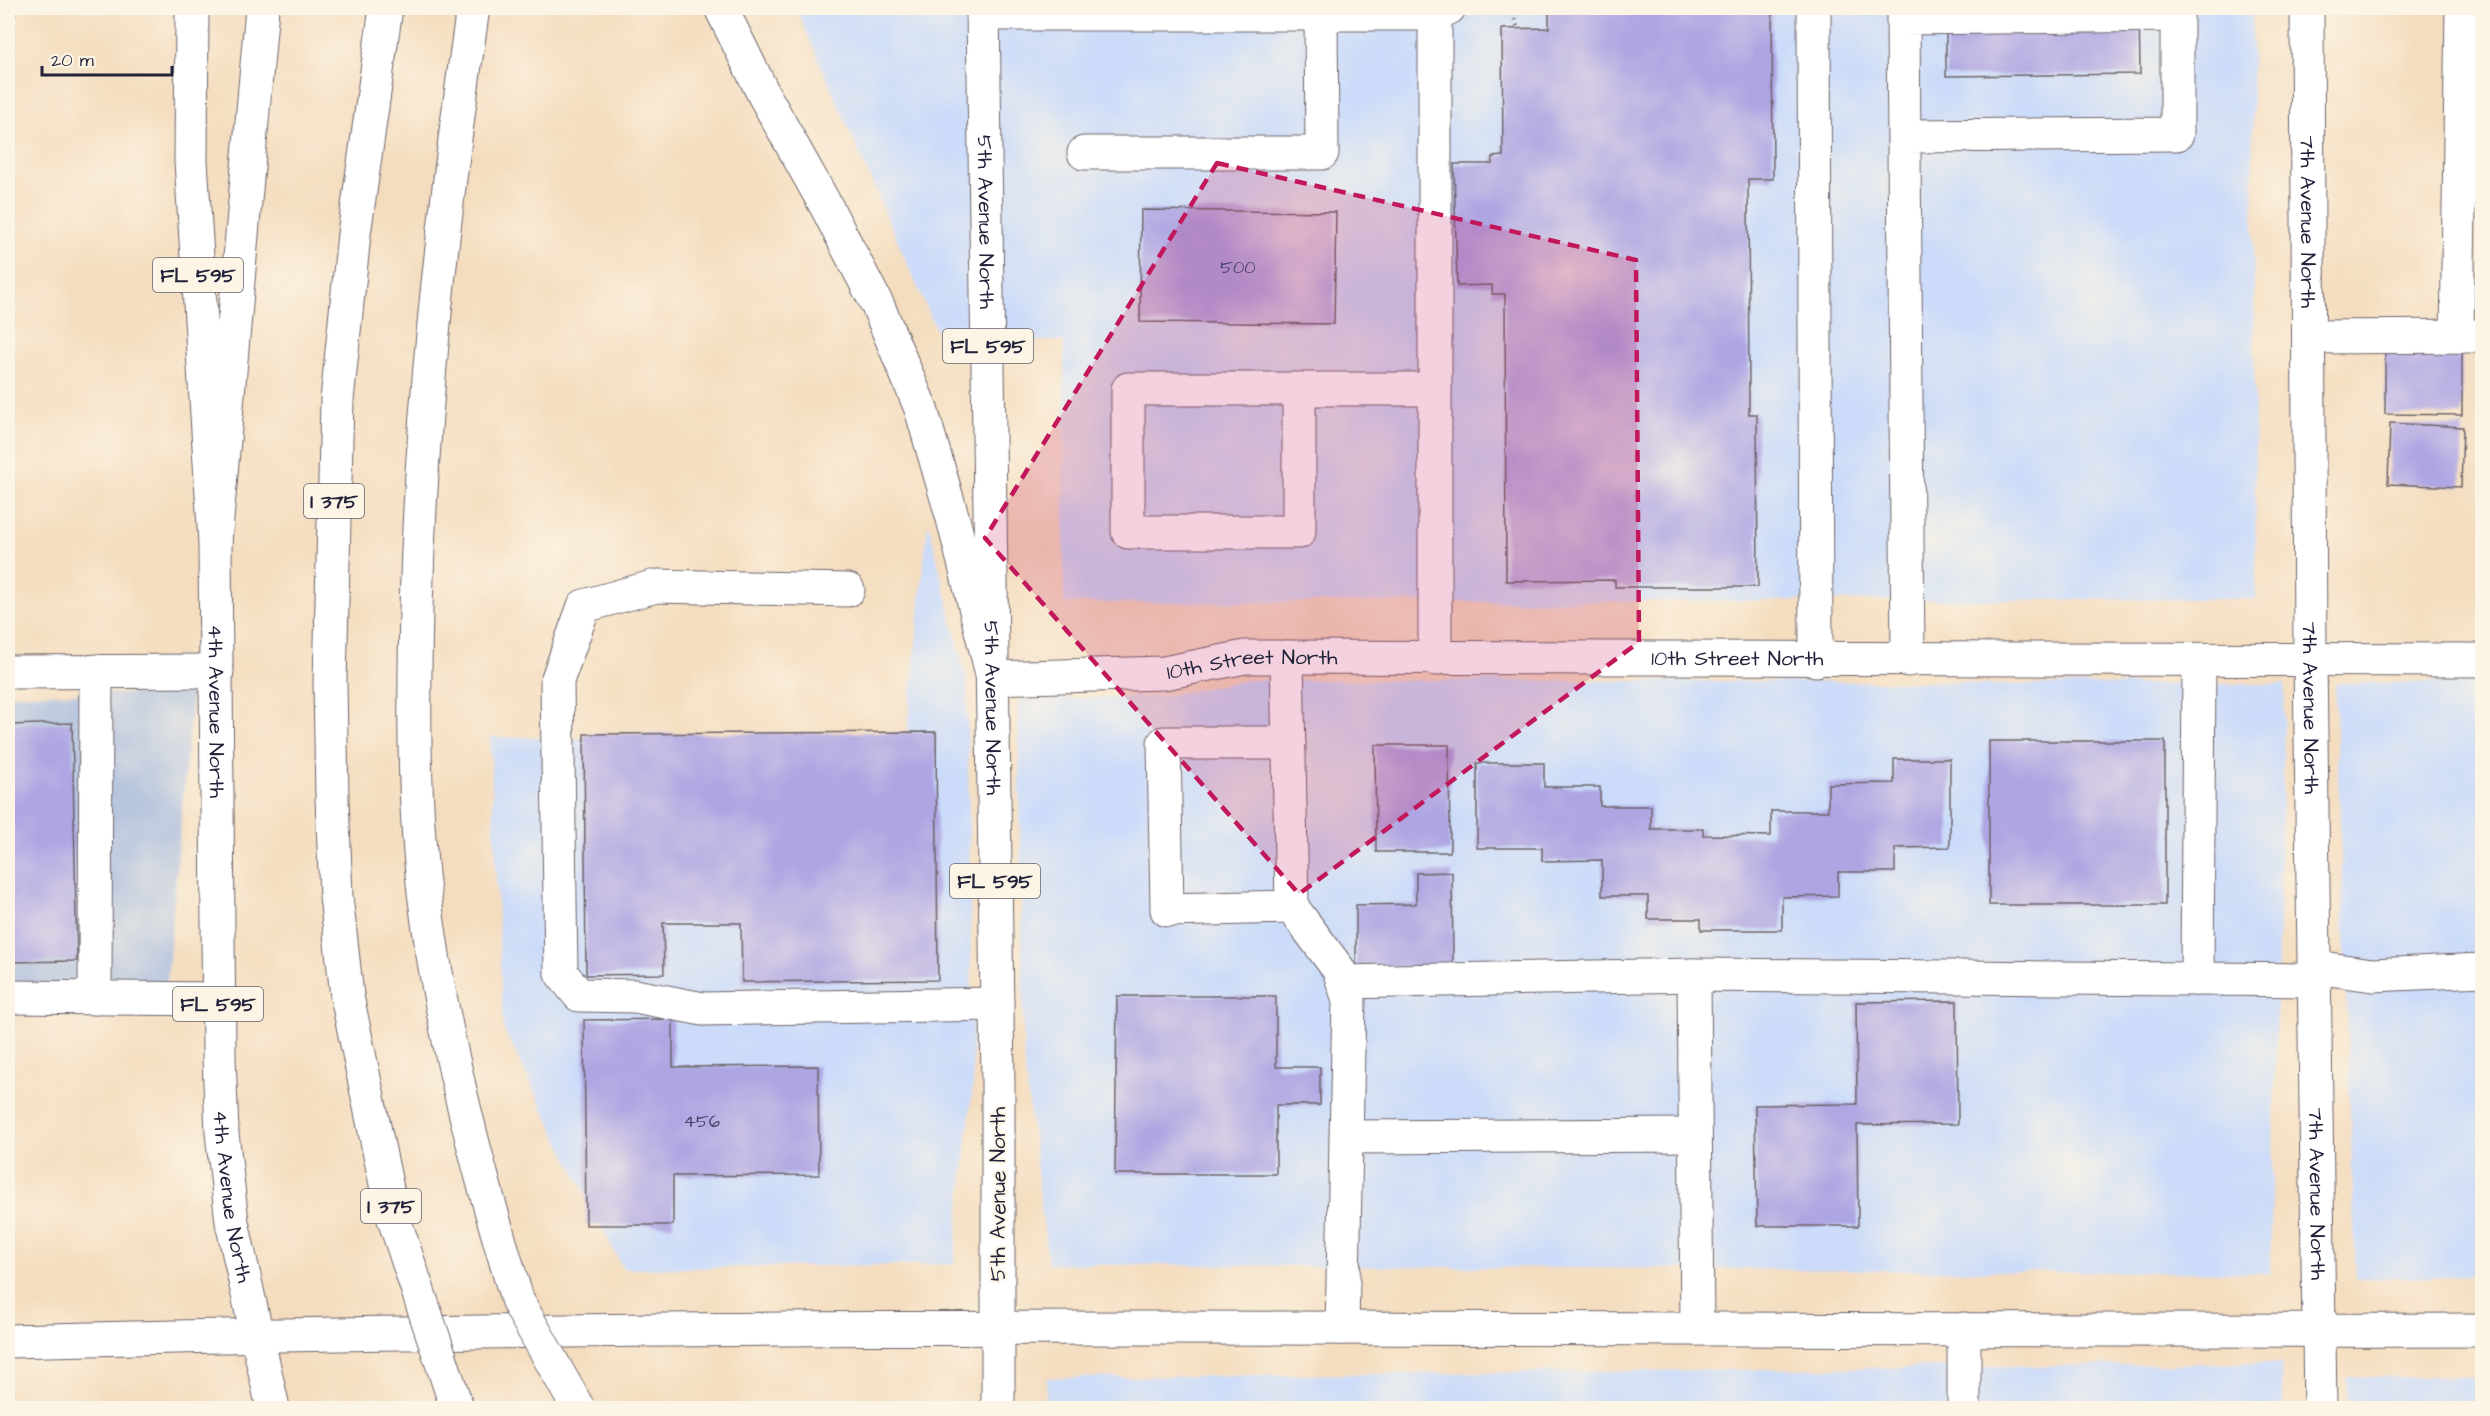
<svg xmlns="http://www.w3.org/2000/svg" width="2490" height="1416" viewBox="0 0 2490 1416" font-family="'Architects Daughter',sans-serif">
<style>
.built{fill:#cbdbf9}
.industrial{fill:#b7c5de}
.building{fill:#aea5e3}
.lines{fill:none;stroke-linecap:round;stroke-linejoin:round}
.minor-casing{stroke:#6c6369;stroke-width:35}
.major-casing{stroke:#6c6369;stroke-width:35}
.highway-casing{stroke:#6c6369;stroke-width:35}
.path{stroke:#6c6369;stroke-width:4;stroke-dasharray:1.5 4.5;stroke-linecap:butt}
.minor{stroke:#fff;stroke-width:33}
.major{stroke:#fff;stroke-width:33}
.highway{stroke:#fff;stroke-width:33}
.highway-bridge-casing{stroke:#6c6369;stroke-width:35;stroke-linecap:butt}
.highway-bridge{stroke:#fff;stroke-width:33}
.marked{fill:#c2185b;fill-opacity:0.2;stroke:#c2185b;stroke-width:4.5;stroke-dasharray:12 8;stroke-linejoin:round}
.labels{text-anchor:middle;stroke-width:4.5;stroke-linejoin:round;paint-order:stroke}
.number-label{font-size:18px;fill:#454365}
.shield{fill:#fcf5e5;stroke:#63616e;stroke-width:1.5}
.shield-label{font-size:20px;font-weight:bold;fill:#22223b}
.street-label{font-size:21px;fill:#22223b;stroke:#fcf5e5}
</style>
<rect width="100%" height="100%" fill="#fcf5e5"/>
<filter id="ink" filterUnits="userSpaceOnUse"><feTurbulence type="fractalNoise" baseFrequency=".0167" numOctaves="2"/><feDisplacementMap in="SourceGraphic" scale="12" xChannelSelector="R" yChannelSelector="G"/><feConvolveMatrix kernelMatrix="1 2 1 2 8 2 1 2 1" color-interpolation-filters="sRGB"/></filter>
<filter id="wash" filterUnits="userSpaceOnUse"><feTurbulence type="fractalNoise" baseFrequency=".008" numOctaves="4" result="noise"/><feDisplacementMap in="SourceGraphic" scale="24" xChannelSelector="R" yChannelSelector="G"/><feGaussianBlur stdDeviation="1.35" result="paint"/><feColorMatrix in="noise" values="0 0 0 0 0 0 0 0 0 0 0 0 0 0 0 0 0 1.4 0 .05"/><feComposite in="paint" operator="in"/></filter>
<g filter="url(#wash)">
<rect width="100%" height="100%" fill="#f4ddbf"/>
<g class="built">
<path d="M796 8H2252L2256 599 1064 603V341H941Z"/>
<path d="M928 522 967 681 973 1083 954 1264 623 1269 503 1028 490 737 906 743Z"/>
<path d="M1248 680 1971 682V685L2285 684 2270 1273 1048 1264 1024 1061 1018 700 1164 696Z"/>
<path d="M2482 682V1276L2356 1279 2335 683Z"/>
<path d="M2281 1363 2283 1408H1045L1047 1378Z"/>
<rect x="2347" y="1377" width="135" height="31"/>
</g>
<path class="industrial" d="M192 693 165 1004H8V694Z"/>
<g id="blocks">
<g class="building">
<rect x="8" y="8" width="7" height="8"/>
<path d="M1549 8H1772L1773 179H1748L1749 414H1757L1758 587H1615V580L1506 581 1505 294H1492V285L1457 286 1454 164H1492V157L1503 156 1502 29 1549 28Z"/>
<path d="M1946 8H2139L2140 74 1946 76Z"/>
<path d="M1141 210 1336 212 1334 324 1140 322Z"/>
<path d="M2385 351H2462V415L2385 414Z"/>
<path d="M2390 423 2463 427 2461 487 2388 484Z"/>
<path d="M72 723 77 961 8 962V725Z"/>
<path d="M936 732 938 980 742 982 741 923H663L664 974 586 975 584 734Z"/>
<rect x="1989" y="741" width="176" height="164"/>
<path d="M1375 745H1449L1450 852H1376Z"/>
<path d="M1894 759H1950V847L1895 848V872H1838V896L1782 897V930H1701V919H1648V896H1602V860L1542 861V848H1477V763H1544V787H1600V806H1651V829H1703V835L1771 836V811H1828V784L1894 783Z"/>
<path d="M1452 872 1453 967 1356 968V905L1416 904V873Z"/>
<path d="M1117 996H1276V1067H1320V1105H1276V1174H1115Z"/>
<path d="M1957 1001 1958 1124 1857 1125 1858 1226H1757L1755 1105 1857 1104 1856 1002Z"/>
<path d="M673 1019V1067L818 1066 819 1175 673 1176V1225H586L584 1020Z"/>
</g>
</g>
</g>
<g filter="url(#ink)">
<use href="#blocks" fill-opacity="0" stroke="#6c6369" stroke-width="1.5"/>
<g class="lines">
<defs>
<g id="minor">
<path d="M1814 8 1816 660"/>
<path id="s1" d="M2307 8 2310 660 2320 1408"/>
<path d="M983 14H1435L1449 8"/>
<path d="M1435 14V659"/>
<path d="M1906 136 2177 134V15L1903 18 1908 660"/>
<path d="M1084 153H1322L1321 14"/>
<path d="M2457 336 2462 8"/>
<path d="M2309 337 2482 336"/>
<path d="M1299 389V532H1128V389H1435"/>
<path d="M848 590 656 586 584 606 557 681 561 973 579 995 635 996 703 1009 997 1004"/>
<path d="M1287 657 1292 907 1339 970 1349 1000 1342 1328"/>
<path d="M8 672 217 671"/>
<path id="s2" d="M993 678 1164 673 1245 657 2482 660"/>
<path d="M1289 743H1164L1167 910 1292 907"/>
<path d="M2314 967 2373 975 2482 970"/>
<path d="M1694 975 1697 1329"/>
<path d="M2197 979 2199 660"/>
<path d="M1343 982 1694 975 2314 980"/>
<path d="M8 997 218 999"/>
<path d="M95 998 96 671"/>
<path d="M1346 1137 1695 1135"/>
<path d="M1964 1408V1329"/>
</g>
<g id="major">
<path id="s3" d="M192 8 191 161 215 542 219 1057 222 1133 232 1222 273 1408"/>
<path id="s4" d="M983 8 998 1083V1408"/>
<path d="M8 1341C832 1319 1658 1332 2482 1330"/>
</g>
<g id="highway">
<path d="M473 8C444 209 421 406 416 609 414 703 413 799 424 892 441 1031 477 1168 518 1302"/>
<path d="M721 8 764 95 826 206 878 306 921 409 953 519 993 678"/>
<path d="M215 542 262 8"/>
<path d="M347 996 336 896 332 799 330 682 337 400 354 234 386 8"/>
</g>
</defs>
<use href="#minor" class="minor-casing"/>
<use href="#major" class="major-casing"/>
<use href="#highway" class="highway-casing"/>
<path class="path" d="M1510 8 1518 28"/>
<use href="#minor" class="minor"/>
<use href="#major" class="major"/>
<use href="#highway" class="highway"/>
<defs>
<g id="highway-bridge">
<path d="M347 996 392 1213 457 1408"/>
<path d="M518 1302 578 1408"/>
</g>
</defs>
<use href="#highway-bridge" class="highway-bridge-casing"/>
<use href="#highway-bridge" class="highway-bridge"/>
</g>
</g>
<path class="marked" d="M1217 163 1636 260 1639 642 1299 894 985 538Z"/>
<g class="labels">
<g class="number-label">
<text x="1238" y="273">500</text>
<text x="702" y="1127">456</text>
</g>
<g class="shield">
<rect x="153" y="258" width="90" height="34" rx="4.5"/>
<rect x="943" y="329" width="90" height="34" rx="4.5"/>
<rect x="304" y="484" width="60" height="34" rx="4.5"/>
<rect x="950" y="864" width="90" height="34" rx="4.5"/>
<rect x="173" y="987" width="90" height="34" rx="4.5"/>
<rect x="361" y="1189" width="60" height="34" rx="4.5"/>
</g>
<g class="shield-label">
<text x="198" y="282">FL 595</text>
<text x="988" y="353">FL 595</text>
<text x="334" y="508">I 375</text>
<text x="995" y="888">FL 595</text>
<text x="218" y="1011">FL 595</text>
<text x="391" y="1213">I 375</text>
</g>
<g class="street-label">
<text dy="7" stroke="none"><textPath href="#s4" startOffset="214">5th Avenue North</textPath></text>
<text dy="7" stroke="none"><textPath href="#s1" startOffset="214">7th Avenue North</textPath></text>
<text dy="7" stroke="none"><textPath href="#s2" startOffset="746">10th Street North</textPath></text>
<text dy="7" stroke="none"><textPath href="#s2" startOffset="260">10th Street North</textPath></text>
<text dy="7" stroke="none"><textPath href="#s4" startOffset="700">5th Avenue North</textPath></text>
<text dy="7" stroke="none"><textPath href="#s1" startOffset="700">7th Avenue North</textPath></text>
<text dy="7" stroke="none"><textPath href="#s3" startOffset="704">4th Avenue North</textPath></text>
<text transform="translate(998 1194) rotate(-90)" y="7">5th Avenue North</text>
<text dy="7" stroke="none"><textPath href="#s1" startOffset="1186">7th Avenue North</textPath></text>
<text dy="7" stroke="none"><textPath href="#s3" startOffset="1190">4th Avenue North</textPath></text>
</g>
</g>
<rect width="2490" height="1416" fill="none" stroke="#fcf5e5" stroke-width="30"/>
<path d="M42 66v9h130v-9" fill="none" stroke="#22223b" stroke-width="3"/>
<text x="51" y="66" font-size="18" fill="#22223b" stroke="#fcf5e5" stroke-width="4.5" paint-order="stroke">20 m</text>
</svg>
